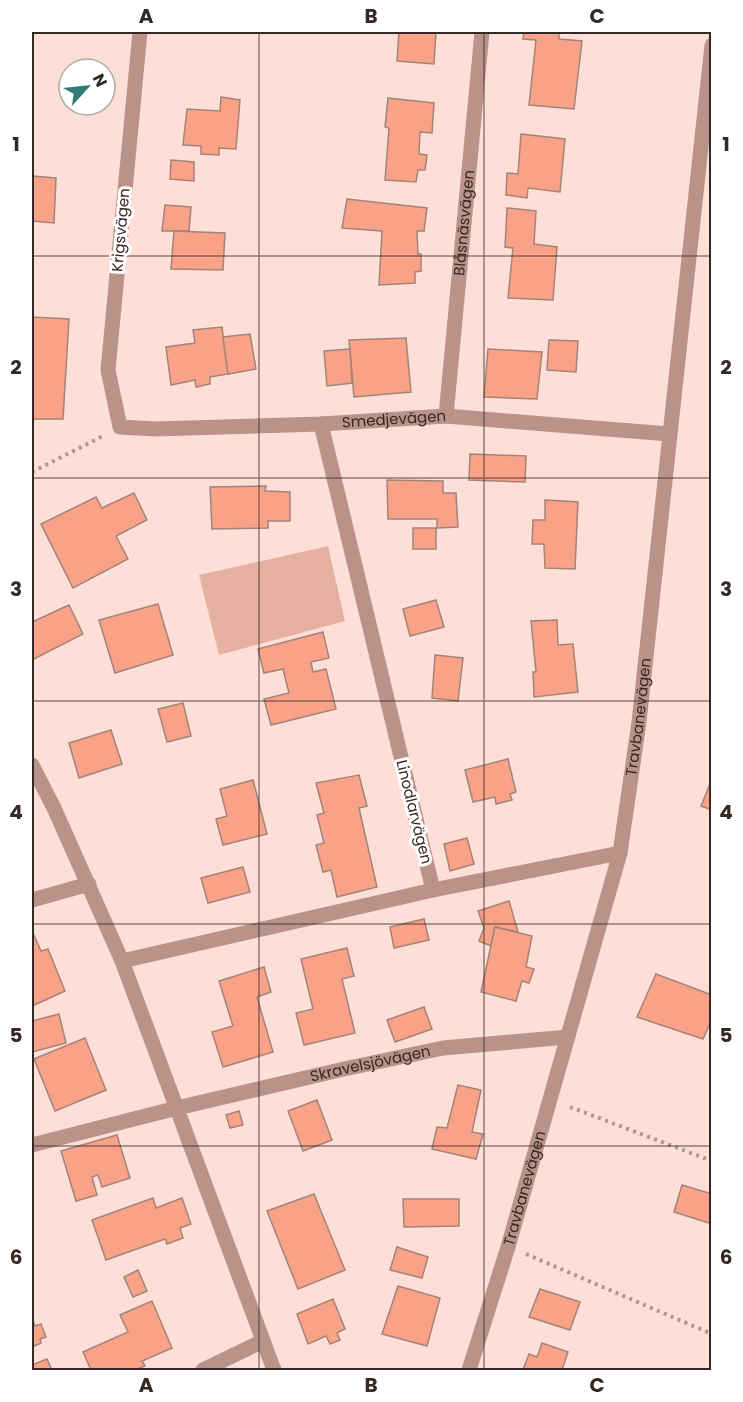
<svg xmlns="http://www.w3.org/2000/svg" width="743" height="1402" viewBox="0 0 743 1402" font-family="Poppins,sans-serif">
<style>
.green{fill:#e6b0a0}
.building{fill:#f9a288;stroke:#a48379;stroke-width:1.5}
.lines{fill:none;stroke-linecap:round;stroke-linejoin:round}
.path{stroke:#ae9790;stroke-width:4;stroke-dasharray:3 4.5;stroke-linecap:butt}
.minor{stroke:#ba9388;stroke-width:15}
.grid{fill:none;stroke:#362824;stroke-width:1.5;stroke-opacity:0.55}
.labels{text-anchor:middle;stroke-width:6;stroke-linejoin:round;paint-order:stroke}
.street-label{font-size:15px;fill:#362824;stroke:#fff}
.neatline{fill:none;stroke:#362824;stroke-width:2}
.grid-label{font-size:20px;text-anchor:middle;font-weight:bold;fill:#362824}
</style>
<rect width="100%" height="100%" fill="#fddfd7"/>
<path class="green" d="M328 546 345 621 219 655 199 575Z"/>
<g class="building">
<path d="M399 32H436L434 64 397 61Z"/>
<path d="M524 32H559V39L582 41 574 109 529 105 536 40 523 39Z"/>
<path d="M221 97 240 100 236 149 219 148V155L201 154V146L183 145 187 109 220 111Z"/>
<path d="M388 98 434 103 432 133 420 132 419 154 427 155 425 170H418L416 182 385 180 389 128 385 127Z"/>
<path d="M521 134 565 139 560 192 528 188 527 198 506 195 507 173 518 174Z"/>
<path d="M171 160 194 162V181L170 179Z"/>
<path d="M32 176 56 178 54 223 32 221Z"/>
<path d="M347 199 427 208 424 231H417L418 254H421V271L415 272V283L379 285 382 231 342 228Z"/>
<path d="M165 205 191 207 189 231H162Z"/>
<path d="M507 208 536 211 534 244 557 247 553 300 508 298 513 248 505 247Z"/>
<path d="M174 231 225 233 223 270 171 269Z"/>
<path d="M32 317 69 319 63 419H32Z"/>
<path d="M222 327 228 374 210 377V384L196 387 195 380 171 385 166 347 195 343 193 330Z"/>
<path d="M250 334 256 369 228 374 223 337Z"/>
<path d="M406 338 411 392 354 397 349 340Z"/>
<path d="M549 340 578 341 576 372 547 370Z"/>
<path d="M350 349 352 383 327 386 324 351Z"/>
<path d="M488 349 542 352 537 399 484 397Z"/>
<path d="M470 454 526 456 525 482 469 480Z"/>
<path d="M387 480 443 481V493H456L458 527 437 528V519H388Z"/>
<path d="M266 486 265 491 290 492V521H268V528L212 529 210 487Z"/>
<path d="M134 493 147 520 116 536 128 559 73 588 41 524 96 497 102 508Z"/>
<path d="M545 500 578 502 575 569 545 568 544 544H532L533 520H545Z"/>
<rect x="413" y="528" width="23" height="21"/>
<path d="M436 600 444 627 410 636 403 609Z"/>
<path d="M158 604 173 655 115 673 99 620Z"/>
<path d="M69 605 83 634 32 660V622Z"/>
<path d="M557 620 558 645 573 644 578 692 534 697 533 672H536L531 621Z"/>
<path d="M323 632 329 658 311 662 313 672 326 669 336 709 271 725 264 699 289 693 283 669 264 673 258 649Z"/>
<path d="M435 655 463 658 458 701 432 698Z"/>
<path d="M183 703 191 736 167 742 158 709Z"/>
<path d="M111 730 122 764 79 778 69 743Z"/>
<path d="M508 759 516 792 510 794 512 800 496 804 495 797 473 802 465 770Z"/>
<path d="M359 775 367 806 359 808 377 887 337 897 331 870 323 872 316 845 324 843 317 815 324 813 316 783Z"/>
<path d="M712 779V810L701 806Z"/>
<path d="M253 780 267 834 223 845 216 819 227 816 220 789Z"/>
<path d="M467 838 474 864 450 871 444 844Z"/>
<path d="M243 867 250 892 208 903 201 878Z"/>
<path d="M509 901 518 932 495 927 491 946 479 941 484 928 478 911Z"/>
<path d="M424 919 429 940 394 948 390 927Z"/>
<path d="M495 927 532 936 526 967 534 969 529 983 522 981 516 1001 481 992Z"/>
<path d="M34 935 41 951 48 949 65 991 32 1006V936Z"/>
<path d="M347 948 354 976 342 979 355 1033 304 1045 296 1013 313 1009 301 959Z"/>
<path d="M264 967 271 992 257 997 273 1052 223 1067 212 1032 233 1026 219 981Z"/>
<path d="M656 974 712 995V1019L703 1039 637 1017Z"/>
<path d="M424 1007 432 1029 395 1042 387 1020Z"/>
<path d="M59 1014 66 1043 32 1052V1021Z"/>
<path d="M85 1038 106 1090 55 1111 34 1059Z"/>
<path d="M458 1085 481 1090 472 1132 483 1134 476 1159 432 1149 437 1127 447 1128Z"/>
<path d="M317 1100 332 1140 303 1151 288 1111Z"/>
<path d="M239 1111 243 1125 230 1128 226 1115Z"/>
<path d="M117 1135 130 1178 102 1187 98 1175 92 1177 97 1195 76 1201 61 1151Z"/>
<path d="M682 1185 712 1194V1224L674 1212Z"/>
<path d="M314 1194 345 1270 298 1289 267 1211Z"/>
<path d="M153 1198 156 1208 182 1198 191 1224 180 1228 183 1238 167 1244 165 1239 106 1260 92 1220Z"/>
<path d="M403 1199H459V1226L404 1227Z"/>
<path d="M397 1247 428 1257 422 1278 390 1270Z"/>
<path d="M138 1270 147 1291 133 1297 124 1277Z"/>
<path d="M398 1286 440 1298 427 1346 382 1334Z"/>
<path d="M540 1289 580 1302 570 1330 529 1317Z"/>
<path d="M333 1299 345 1329 337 1333 340 1340 330 1344 326 1336 308 1344 297 1314Z"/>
<path d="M152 1301 172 1348 142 1361 145 1366 135 1370H91L83 1352 128 1332 120 1315Z"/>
<path d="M32 1317 35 1326 41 1324 46 1337 40 1339 41 1343 32 1347Z"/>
<path d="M542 1343 568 1352 562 1370H523L529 1354 537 1357Z"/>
<path d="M47 1359 52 1370H32V1365Z"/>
</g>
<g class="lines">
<g class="path">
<path d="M32 472 103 436"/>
<path d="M570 1107 712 1161"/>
<path d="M526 1254 712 1334"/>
</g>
<g class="minor">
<path id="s1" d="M140 32 108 370 120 427 155 429 321 424 446 416 669 434"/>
<path id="s2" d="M446 416 482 32"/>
<path d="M32 765 54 808 122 961 274 1370"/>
<path d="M433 890 620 853"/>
<path d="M32 900 89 884"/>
<path d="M122 961 433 890 321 424"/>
<path id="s3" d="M32 1145 177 1108 344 1069 443 1048 568 1037"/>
<path d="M203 1370 263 1341"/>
<path id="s4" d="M469 1370 508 1247 620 853 639 722 712 45"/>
</g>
</g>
<path class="grid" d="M259 32V1370M484 32V1370M32 256H712M32 478H712M32 701H712M32 924H712M32 1146H712"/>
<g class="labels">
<g class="street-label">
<text dy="5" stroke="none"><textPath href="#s2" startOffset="194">Blåsnäsvägen</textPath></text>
<text transform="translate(121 230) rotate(-85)" y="5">Krigsvägen</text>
<text dy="5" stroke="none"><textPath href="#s1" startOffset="672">Smedjevägen</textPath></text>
<text dy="5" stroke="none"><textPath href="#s4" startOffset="676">Travbanevägen</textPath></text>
<text transform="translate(414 812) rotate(76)" y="5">Linodlarvägen</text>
<text dy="5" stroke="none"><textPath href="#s3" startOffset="348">Skravelsjövägen</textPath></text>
<text dy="5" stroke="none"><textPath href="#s4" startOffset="190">Travbanevägen</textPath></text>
</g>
</g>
<rect width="743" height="1402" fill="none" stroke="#ffffff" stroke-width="66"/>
<g transform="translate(87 87) rotate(63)"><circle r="28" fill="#ffffff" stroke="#afa9a7" stroke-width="1.5"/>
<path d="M0-4.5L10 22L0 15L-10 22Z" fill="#327b77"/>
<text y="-9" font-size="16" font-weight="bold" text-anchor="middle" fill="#362824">N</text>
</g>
<rect x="33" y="33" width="677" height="1336" class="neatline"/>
<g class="grid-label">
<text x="146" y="23">A</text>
<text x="371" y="23">B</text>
<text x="597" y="23">C</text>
<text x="16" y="151">1</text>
<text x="726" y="151">1</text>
<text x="16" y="374">2</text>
<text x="726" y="374">2</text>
<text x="16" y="596">3</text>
<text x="726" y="596">3</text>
<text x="16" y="819">4</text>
<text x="726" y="819">4</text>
<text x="16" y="1042">5</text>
<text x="726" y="1042">5</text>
<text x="16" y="1264">6</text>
<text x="726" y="1264">6</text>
<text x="146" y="1392">A</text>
<text x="371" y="1392">B</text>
<text x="597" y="1392">C</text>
</g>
</svg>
